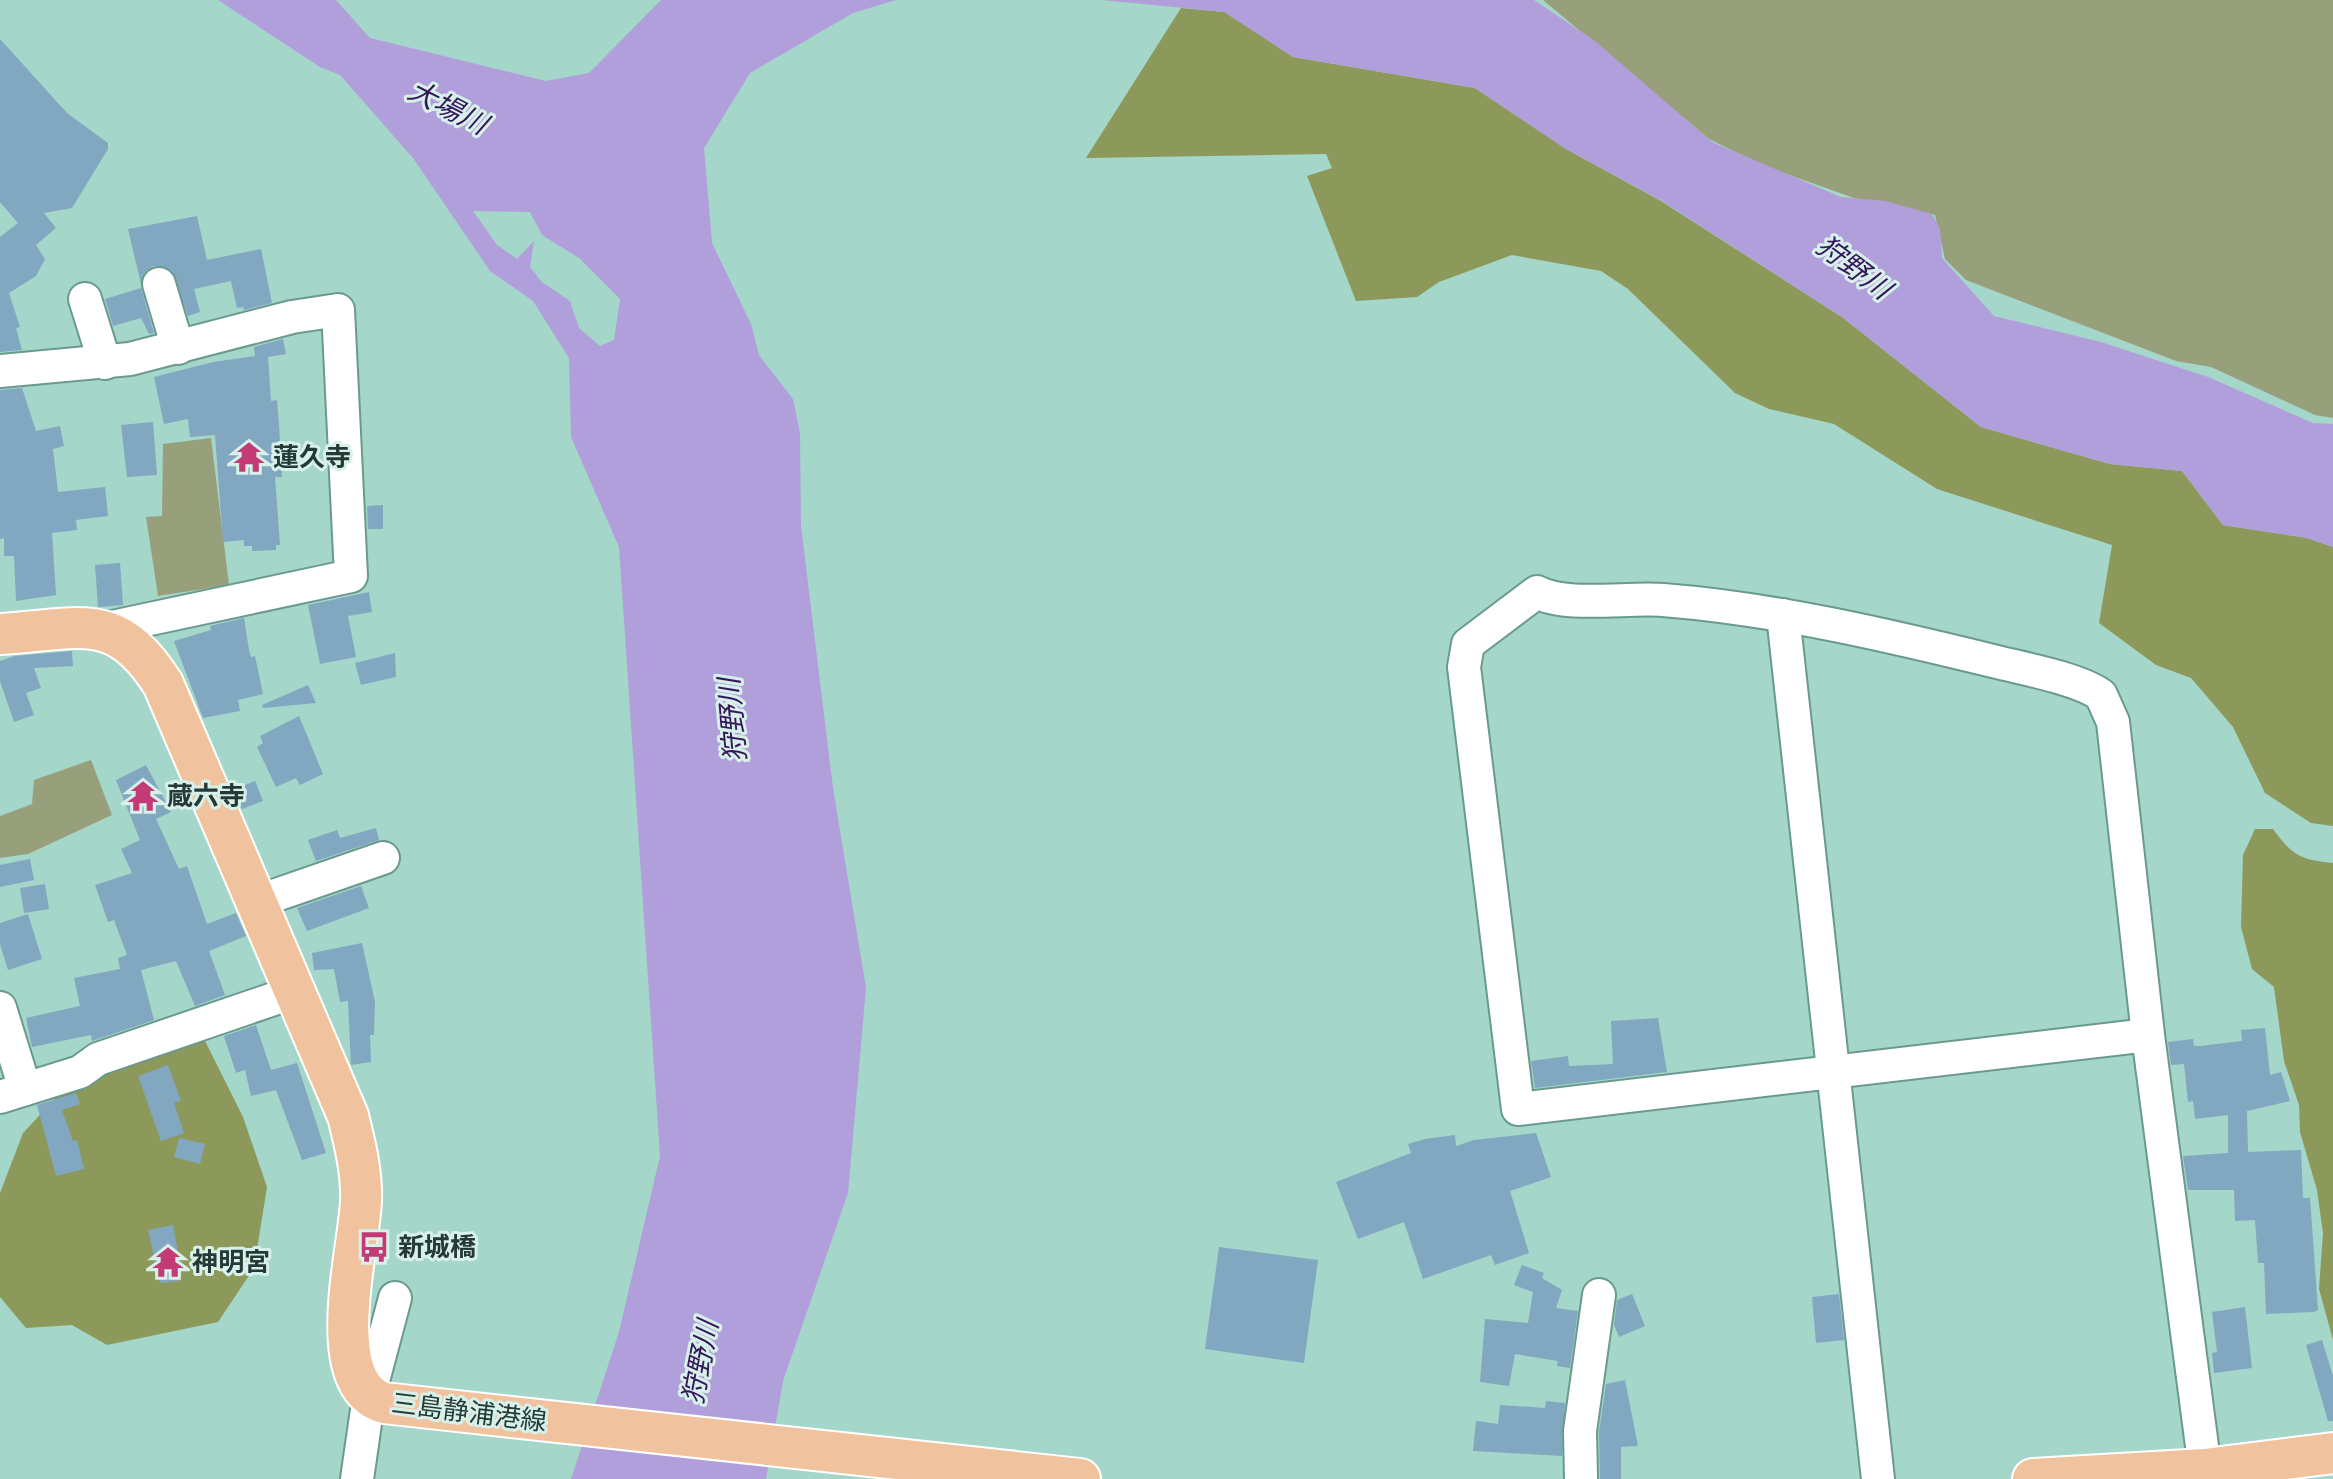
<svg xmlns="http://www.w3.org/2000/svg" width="2333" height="1479" viewBox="0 0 2333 1479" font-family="Raleway,'Noto Sans JP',sans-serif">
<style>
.green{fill:#98a07b}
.forest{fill:#8d995b}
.water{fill:#b19fdb;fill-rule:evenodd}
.building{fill:#82a7c0}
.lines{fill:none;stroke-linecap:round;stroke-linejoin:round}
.minor-casing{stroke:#6a9a8f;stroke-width:36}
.major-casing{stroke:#fff;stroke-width:44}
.minor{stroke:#fff;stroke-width:32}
.major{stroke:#f0c39e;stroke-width:40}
.labels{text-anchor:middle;stroke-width:6;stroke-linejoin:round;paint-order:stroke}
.poi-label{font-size:26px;font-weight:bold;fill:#253a35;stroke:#d8f0ea;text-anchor:start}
.street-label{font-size:26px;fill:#253a35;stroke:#d8f0ea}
.water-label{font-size:28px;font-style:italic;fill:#35175c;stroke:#d8f0ea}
</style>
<rect width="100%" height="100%" fill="#a4d6c9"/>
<g class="green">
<path d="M1543 0H2333V418L2315 415 2211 367 2176 361 1966 280 1945 259 1935 215 1854 198 1764 166 1709 139Z"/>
<path d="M211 438 229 585 158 596 146 517 162 516 163 444Z"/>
<path d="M91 760 112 815 28 854 0 858V816L32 804 34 780Z"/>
</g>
<g class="forest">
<path d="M1181 8 1225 12 1293 57 1475 88 1566 149 1661 201 1842 317 1981 427 2110 464 2182 471 2223 525 2307 538 2333 547V826L2311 823 2265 793 2233 727 2191 678 2156 665 2099 623 2112 545 1937 489 1834 424 1769 409 1735 393 1628 289 1601 271 1512 255 1439 282 1417 297 1356 301 1307 176 1332 168 1326 154 1086 158Z"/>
<path d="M2255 829H2273C2292 855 2300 860 2333 863V1340L2319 1289 2323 1233 2317 1190 2300 1132 2299 1105 2284 1061 2274 987 2252 969 2241 927 2243 855Z"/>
<path d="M202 1035 243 1117 267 1187 254 1268 218 1322 107 1345 72 1325 26 1328 0 1297V1193L23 1133 80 1072Z"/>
</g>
<g class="water">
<path d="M218 0H336L370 38 546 81 589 73 661 0H896L853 13 750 73 704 148 712 243 751 324 759 355 793 399 800 433 801 526 833 788 866 988 848 1193 783 1381 766 1479H571L619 1332 660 1156 619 547 571 437 569 358 533 301 490 271 413 158 340 75 320 67ZM473 211 530 212 542 235 579 258 620 299 614 340 600 346 579 328 570 301 542 282 530 267 534 241 517 259 497 245Z"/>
<path d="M1102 0H1534L1595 41 1712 142 1841 197 1885 201 1932 214 1940 229 1942 258 1994 316 2101 342 2208 377 2313 423 2333 424V547L2307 538 2223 525 2182 471 2110 464 1981 427 1842 317 1662 201 1566 149 1475 88 1293 57 1224 12Z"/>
</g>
<g class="building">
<path d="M0 39 67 113 108 143V149L72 208 44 213 56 228 36 245 45 259 36 276 9 293 20 327 16 328 22 350 0 352V237L18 223 0 202Z"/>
<path d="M197 216 207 260 261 249 272 303 244 310 243 307 237 308 231 281 194 289 200 312 188 316 171 270 153 266 145 272 141 284 128 229Z"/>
<path d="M141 288 154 333 149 334 141 318 113 326 105 299Z"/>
<path d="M283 339 286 354 268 357 271 401 277 400 279 424 282 477H275L280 545H276V550L252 551V546H244V540L223 542 215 435 190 437 188 419 164 424 154 377 213 362 255 356 254 347Z"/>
<path d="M22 388 36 431 60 426 64 446 53 449 58 492 105 487 108 516 76 520 77 530 52 533 56 595 16 601 14 556H4V538L0 539V390Z"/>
<path d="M153 422 157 475 127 477 121 425Z"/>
<path d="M383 505V529H368L367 506Z"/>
<path d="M120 563 123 605 98 607 95 565Z"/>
<path d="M369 592 372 612 348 616 356 657 320 664 308 605Z"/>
<path d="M244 618 249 650 251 657 255 656 263 694 238 700 240 711 203 718 174 641 211 630 210 626Z"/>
<path d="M72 651 73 666 34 668 41 688 26 693 34 715 14 722 0 681V661L14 656Z"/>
<path d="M395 653 396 677 361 685 355 663Z"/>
<path d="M308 685 316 703 263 708 262 705Z"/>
<path d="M299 716 323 774 300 785 296 778 276 787 257 747 263 743 260 736Z"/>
<path d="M146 765 171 812 156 819 179 869 187 866 207 924 236 913 246 936 209 951 225 995 195 1006 176 961 141 970 154 1020 92 1041 91 1035 32 1047 26 1018 80 1006 74 978 120 969 118 958 127 955 114 920 108 922 95 885 132 873 121 849 140 840 116 780Z"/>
<path d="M255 781 263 801 242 809 233 790Z"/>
<path d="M376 828 379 840 316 861 308 840 337 830 340 838Z"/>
<path d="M30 859 34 880 0 887V865Z"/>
<path d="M45 884 49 909 24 913 20 888Z"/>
<path d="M361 886 369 908 307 931 297 908Z"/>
<path d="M28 914 42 959 8 970 0 944V923Z"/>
<path d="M362 943 375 1002 374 1035H370L371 1062 351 1065 348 1001 340 1002 334 969 314 970 312 953Z"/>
<path d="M1658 1018 1667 1072 1535 1088 1531 1061 1568 1056 1569 1066 1613 1064 1611 1021Z"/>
<path d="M256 1025 271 1070 297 1063 326 1153 302 1160 276 1090 251 1096 245 1070 236 1073 224 1036Z"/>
<path d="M2265 1028 2270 1075 2281 1072 2290 1101 2247 1111 2248 1152 2301 1150 2303 1198H2310L2318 1310 2314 1312 2266 1314 2264 1263H2258L2255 1220 2235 1221 2234 1190H2188L2183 1156 2228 1153V1115L2195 1119 2193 1101 2188 1102 2184 1064 2171 1065 2168 1042 2193 1039 2194 1046H2200L2242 1041 2241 1030Z"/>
<path d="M168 1065 181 1101 174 1103 184 1133 161 1141 138 1076Z"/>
<path d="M76 1093 80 1104 62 1110 73 1141 77 1140 84 1169 56 1176 37 1105Z"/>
<path d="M1536 1133 1551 1177 1510 1191 1529 1253 1495 1265 1491 1255 1423 1279 1404 1222 1358 1239 1336 1182 1411 1153 1408 1144 1425 1139 1455 1135 1456 1146 1474 1140Z"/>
<path d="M179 1138 205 1144 200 1164 174 1157Z"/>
<path d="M173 1225 182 1276 178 1281 160 1283 148 1230Z"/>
<path d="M1219 1247 1318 1260 1304 1363 1205 1349Z"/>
<path d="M1522 1265 1544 1273 1542 1278 1562 1290 1556 1308 1578 1311 1570 1368 1557 1366 1558 1361 1515 1354 1509 1386 1480 1382 1485 1319 1528 1323 1533 1292 1514 1285Z"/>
<path d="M1632 1294 1645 1326 1619 1337 1614 1325 1617 1300Z"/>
<path d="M1839 1294 1844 1340 1816 1343 1812 1297Z"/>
<path d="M2245 1307 2252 1368 2214 1373 2212 1353 2217 1352 2212 1312Z"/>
<path d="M2322 1340 2333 1376V1421H2328L2306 1345Z"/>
<path d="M1625 1380 1638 1446 1621 1447V1479H1600L1599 1432 1606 1384Z"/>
<path d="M1546 1401 1565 1403 1562 1456 1473 1451 1476 1421 1498 1424 1500 1405 1545 1408Z"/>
</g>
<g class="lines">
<defs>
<g id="minor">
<path d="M159 284 178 348"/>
<path d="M85 299 105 363"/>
<path d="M0 371 130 359 292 317 338 310 351 576 103 629"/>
<path d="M1783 615 1878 1479"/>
<path d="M259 901 383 858"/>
<path d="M0 1008 25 1089"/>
<path d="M2148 1035 1518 1109 1464 667 1468 644 1537 592C1565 608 1628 597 1663 600 1776 609 1887 635 1997 662 2025 669 2079 679 2101 695L2113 722 2148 1035 2205 1469"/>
<path d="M0 1097 80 1072 98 1059 297 991"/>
<path d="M357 1479 369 1396 395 1298"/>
<path d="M1581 1479 1580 1431 1599 1295"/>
</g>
<g id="major">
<path d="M0 634C79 630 115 608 163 684L348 1116C355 1144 362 1172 361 1201 359 1250 322 1384 384 1403L1080 1479"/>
<path d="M2033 1479 2205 1469 2333 1453"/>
</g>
</defs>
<use href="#minor" class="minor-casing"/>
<use href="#major" class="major-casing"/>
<use href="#minor" class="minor"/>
<use href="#major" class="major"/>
</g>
<defs>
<symbol id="temple-bare" viewBox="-9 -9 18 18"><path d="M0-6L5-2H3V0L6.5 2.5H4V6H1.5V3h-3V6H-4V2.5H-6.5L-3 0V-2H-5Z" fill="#c33a75" stroke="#d8f0ea" stroke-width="2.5" paint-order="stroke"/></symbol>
<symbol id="bus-bare" viewBox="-9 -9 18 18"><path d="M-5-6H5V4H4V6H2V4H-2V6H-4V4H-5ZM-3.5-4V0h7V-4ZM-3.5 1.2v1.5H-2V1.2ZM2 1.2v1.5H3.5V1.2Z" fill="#c33a75" stroke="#d8f0ea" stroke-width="2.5" paint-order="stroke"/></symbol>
</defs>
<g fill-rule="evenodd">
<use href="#temple-bare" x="227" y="435" width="44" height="44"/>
<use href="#temple-bare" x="121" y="774" width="44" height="44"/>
<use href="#bus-bare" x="352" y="1225" width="44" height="44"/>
<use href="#temple-bare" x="146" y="1240" width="44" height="44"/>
</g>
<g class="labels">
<g class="poi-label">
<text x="273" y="466">蓮久寺</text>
<text x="167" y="805">蔵六寺</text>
<text x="398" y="1256">新城橋</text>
<text x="192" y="1271">神明宮</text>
</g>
<g class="street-label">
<text transform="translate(469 1412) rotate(7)" y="9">三島静浦港線</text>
</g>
<g class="water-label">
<text transform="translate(448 107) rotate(27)" y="10">大場川</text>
<text transform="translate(1854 267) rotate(37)" y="10">狩野川</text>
<text transform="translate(732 720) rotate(-95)" y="10">狩野川</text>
<text transform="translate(700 1362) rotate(-79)" y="10">狩野川</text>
</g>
</g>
</svg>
